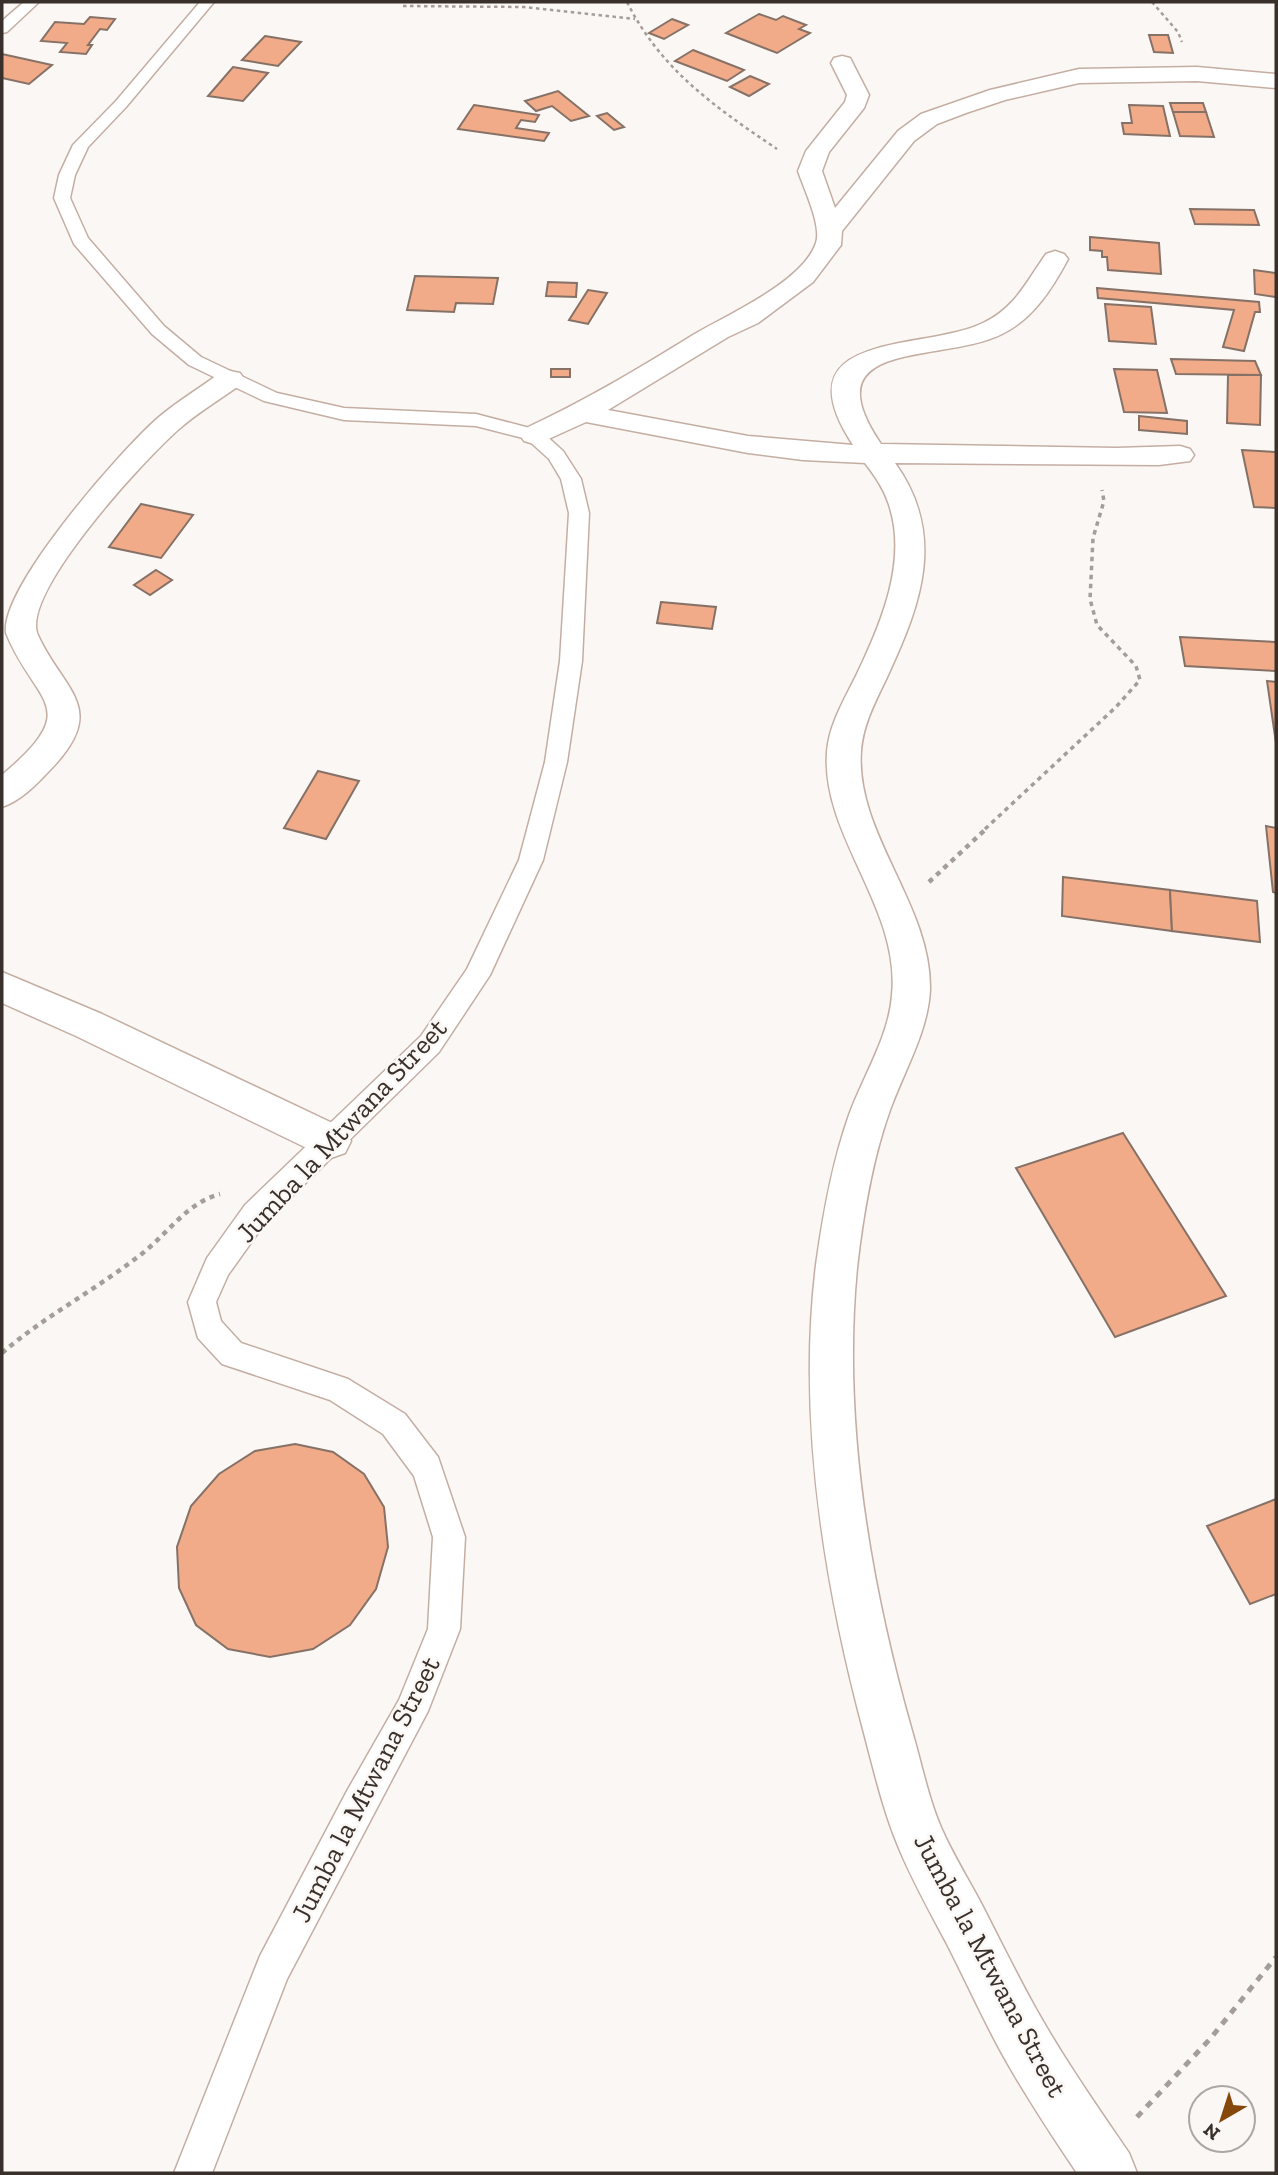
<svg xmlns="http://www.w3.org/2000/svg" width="1278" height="2175" viewBox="0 0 1278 2175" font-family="'Zilla Slab',serif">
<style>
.building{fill:#f1ab88;stroke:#867167;stroke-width:2}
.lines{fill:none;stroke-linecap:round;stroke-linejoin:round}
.lane-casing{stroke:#c4aea3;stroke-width:3}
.street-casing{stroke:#c4aea3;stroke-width:3}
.path-far3{stroke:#a49d99;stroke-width:2.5;stroke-dasharray:3.5 3.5;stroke-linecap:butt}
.path-far2{stroke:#a49d99;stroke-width:3.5;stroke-dasharray:4.5 4.5;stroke-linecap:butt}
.path-far1{stroke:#a49d99;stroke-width:4.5;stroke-dasharray:5 5;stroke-linecap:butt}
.path{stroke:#a49d99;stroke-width:5;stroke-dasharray:7 7;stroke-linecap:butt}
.lane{fill:#fff;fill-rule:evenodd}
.street{fill:#fff;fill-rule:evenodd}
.labels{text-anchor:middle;stroke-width:5;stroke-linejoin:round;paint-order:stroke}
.street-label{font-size:28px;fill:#39302b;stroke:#fbf7f4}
</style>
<rect width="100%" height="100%" fill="#fbf7f4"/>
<g class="building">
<path d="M759 14 776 20 783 16 806 25 799 29 810 33 777 53 726 33Z"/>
<path d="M90 17 115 19 107 30 100 29 88 45H92L86 54 60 52 67 43 41 41 55 22 84 24Z"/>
<path d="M672 19 688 25 664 39 649 33Z"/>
<path d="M1149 35H1168L1173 53 1154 52Z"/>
<path d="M265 36 301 42 278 66 242 60Z"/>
<path d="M693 50 744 70 727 81 675 61Z"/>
<path d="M2 54 52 65 29 84 2 78Z"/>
<path d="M233 67 268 73 243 101 208 96Z"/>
<path d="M750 76 769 84 749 96 730 87Z"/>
<path d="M558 91 589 116 571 121 552 106 536 111 525 101Z"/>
<path d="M1170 103H1203L1206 112H1173Z"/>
<path d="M474 105 539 115 535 122 521 120 516 128 549 133 544 141 458 129Z"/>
<path d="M1129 105 1163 106 1170 136 1124 134 1122 123H1132Z"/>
<path d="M1173 112H1206L1214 137 1180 136Z"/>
<path d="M607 113 624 127 614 130 597 116Z"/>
<path d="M1190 209 1254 210 1259 225 1195 224Z"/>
<path d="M1090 237 1159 243 1161 274 1108 270 1107 257H1102V251L1090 250Z"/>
<path d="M1254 270 1276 273V297L1255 294Z"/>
<path d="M415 276 498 278 493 304 456 303 454 312 407 310Z"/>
<path d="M548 282 577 283 576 297 546 296Z"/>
<path d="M1097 288 1259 302 1260 312H1255L1244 351 1223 347 1234 310 1098 298Z"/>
<path d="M588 290 607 293 588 324 569 320Z"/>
<path d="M1105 304 1151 307 1156 344 1109 341Z"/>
<path d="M1171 359 1255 361 1261 375 1176 374Z"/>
<rect x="551" y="369" width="19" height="8"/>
<path d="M1114 369 1157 370 1167 413 1124 412Z"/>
<path d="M1228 375H1261L1260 425 1227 423Z"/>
<path d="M1139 416 1187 421V434L1139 430Z"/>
<path d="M1242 450 1276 452V508L1254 507Z"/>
<path d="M141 504 193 515 161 558 109 547Z"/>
<path d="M156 570 172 580 150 595 134 585Z"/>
<path d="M661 602 716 607 712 629 657 623Z"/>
<path d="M1180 637 1276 642V671L1185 666Z"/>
<path d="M1267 681 1276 682V743Z"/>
<path d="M318 771 359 781 326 839 284 828Z"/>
<path d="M1266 826 1276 828V893L1273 892Z"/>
<path d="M1063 877 1170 890 1172 931 1062 916Z"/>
<path d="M1170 890 1257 901 1260 942 1172 931Z"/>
<path d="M1123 1133 1226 1296 1115 1337 1016 1168Z"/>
<path d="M295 1444 333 1452 364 1474 384 1507 388 1547 376 1589 350 1625 313 1649 270 1657 228 1649 196 1625 179 1588 177 1547 191 1506 219 1474 255 1451Z"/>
<path d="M1276 1499V1594L1250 1604 1207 1526Z"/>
</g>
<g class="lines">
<defs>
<g id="lane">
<path d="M24 2H39L7 32 2 33V21Z"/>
<path d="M200 2H214L126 107 88 147 75 175 70 198 88 238 164 326 201 357 277 393 344 408 476 414 541 431 563 451 581 479 589 513 582 661 567 762 543 860 490 975 439 1052 265 1223 228 1275 216 1302 221 1321 241 1343 348 1379 405 1414 438 1457 465 1537 460 1629 428 1711 287 1979 212 2173H174L260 1956 347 1791 399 1700 428 1629 433 1537 414 1476 383 1434 330 1400 222 1364 198 1338 188 1302 207 1258 245 1205 421 1036 467 969 519 860 545 762 560 661 569 513 561 479 549 459 527 439 476 426 344 420 264 401 189 365 152 334 74 244 54 198 59 175 73 145 116 101Z"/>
</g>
<g id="street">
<path d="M842 56 850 58 869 95 864 108 829 152 822 171 835 208 898 131 921 114 990 90 1079 69 1197 67 1276 74V88L1197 81 1079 83 1005 100 966 113 937 124 914 141 842 231 841 245 813 282 758 323 728 337 608 410 748 436 853 445C777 329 924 352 983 323 1015 308 1027 281 1046 254L1055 251 1064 254 1068 259C1052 289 1033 319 1002 334 943 364 808 337 881 444L1116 448 1180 446 1190 449 1194 455 1190 461 1159 465 895 463C946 534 922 602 888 675 877 699 863 723 861 751 855 834 932 905 930 990 928 1032 904 1071 890 1110 872 1160 863 1215 857 1268 842 1422 870 1583 912 1731 922 1765 929 1802 944 1834 955 1858 970 1882 982 1905 1000 1940 1017 1975 1036 2009 1064 2059 1097 2106 1129 2153L1137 2173H1077C1050 2133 1023 2092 1000 2050 981 2015 965 1979 947 1944 930 1912 912 1880 898 1846 883 1810 874 1771 864 1733 824 1584 797 1420 816 1265 823 1214 832 1163 849 1115 863 1076 889 1037 892 995 901 908 821 836 827 752 829 725 844 700 856 676 881 624 909 559 888 502 883 487 874 475 865 463L803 460 748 453 586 422 544 441 534 444 524 441 520 435 524 429C583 402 638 369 693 335 727 315 803 282 816 243 822 226 804 189 798 171L806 151 845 102 847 95 831 63 834 58Z"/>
<path d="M230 371 240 373 244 379 240 385C219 400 197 413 179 429 145 459 24 589 37 633 62 691 112 707 49 771 36 785 20 801 2 807V775C85 705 35 705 6 633 0 587 123 448 159 417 178 401 200 388 220 373Z"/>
<path d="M2 972 102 1014 345 1129 351 1141 345 1153 331 1158 317 1153 76 1036 2 1003Z"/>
</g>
</defs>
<use href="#lane" class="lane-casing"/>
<use href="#street" class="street-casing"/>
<g class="path-far3">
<path d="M627 2C661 70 715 107 777 149"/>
<path d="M1152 2 1178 32 1182 42"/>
<path d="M403 6 524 7 635 19"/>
</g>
<path class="path-far2" d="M985 829 1116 707 1140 680 1136 666 1097 625 1090 599 1093 538 1104 501 1102 490"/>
<g class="path-far1">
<path d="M929 882 987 828"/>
<path d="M2 1353C45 1316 95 1290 139 1256 167 1235 186 1203 220 1194"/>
</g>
<path class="path" d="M1137 2117 1210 2039 1276 1957"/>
<use href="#lane" class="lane"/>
<use href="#street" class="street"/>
</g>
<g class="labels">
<g class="street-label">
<text transform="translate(341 1130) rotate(-47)" y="10">Jumba la Mtwana Street</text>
<text transform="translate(365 1789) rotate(-63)" y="10">Jumba la Mtwana Street</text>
<text transform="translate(991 1965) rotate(62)" y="10">Jumba la Mtwana Street</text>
</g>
</g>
<rect width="1278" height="2175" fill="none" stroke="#39302b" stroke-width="7"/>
<g transform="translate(1222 2119) rotate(219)"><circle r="33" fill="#fbf7f4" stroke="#ada7a4" stroke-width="2"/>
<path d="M0-5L12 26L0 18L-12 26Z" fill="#86470b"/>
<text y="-10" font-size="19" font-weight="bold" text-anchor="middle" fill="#39302b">N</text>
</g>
</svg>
